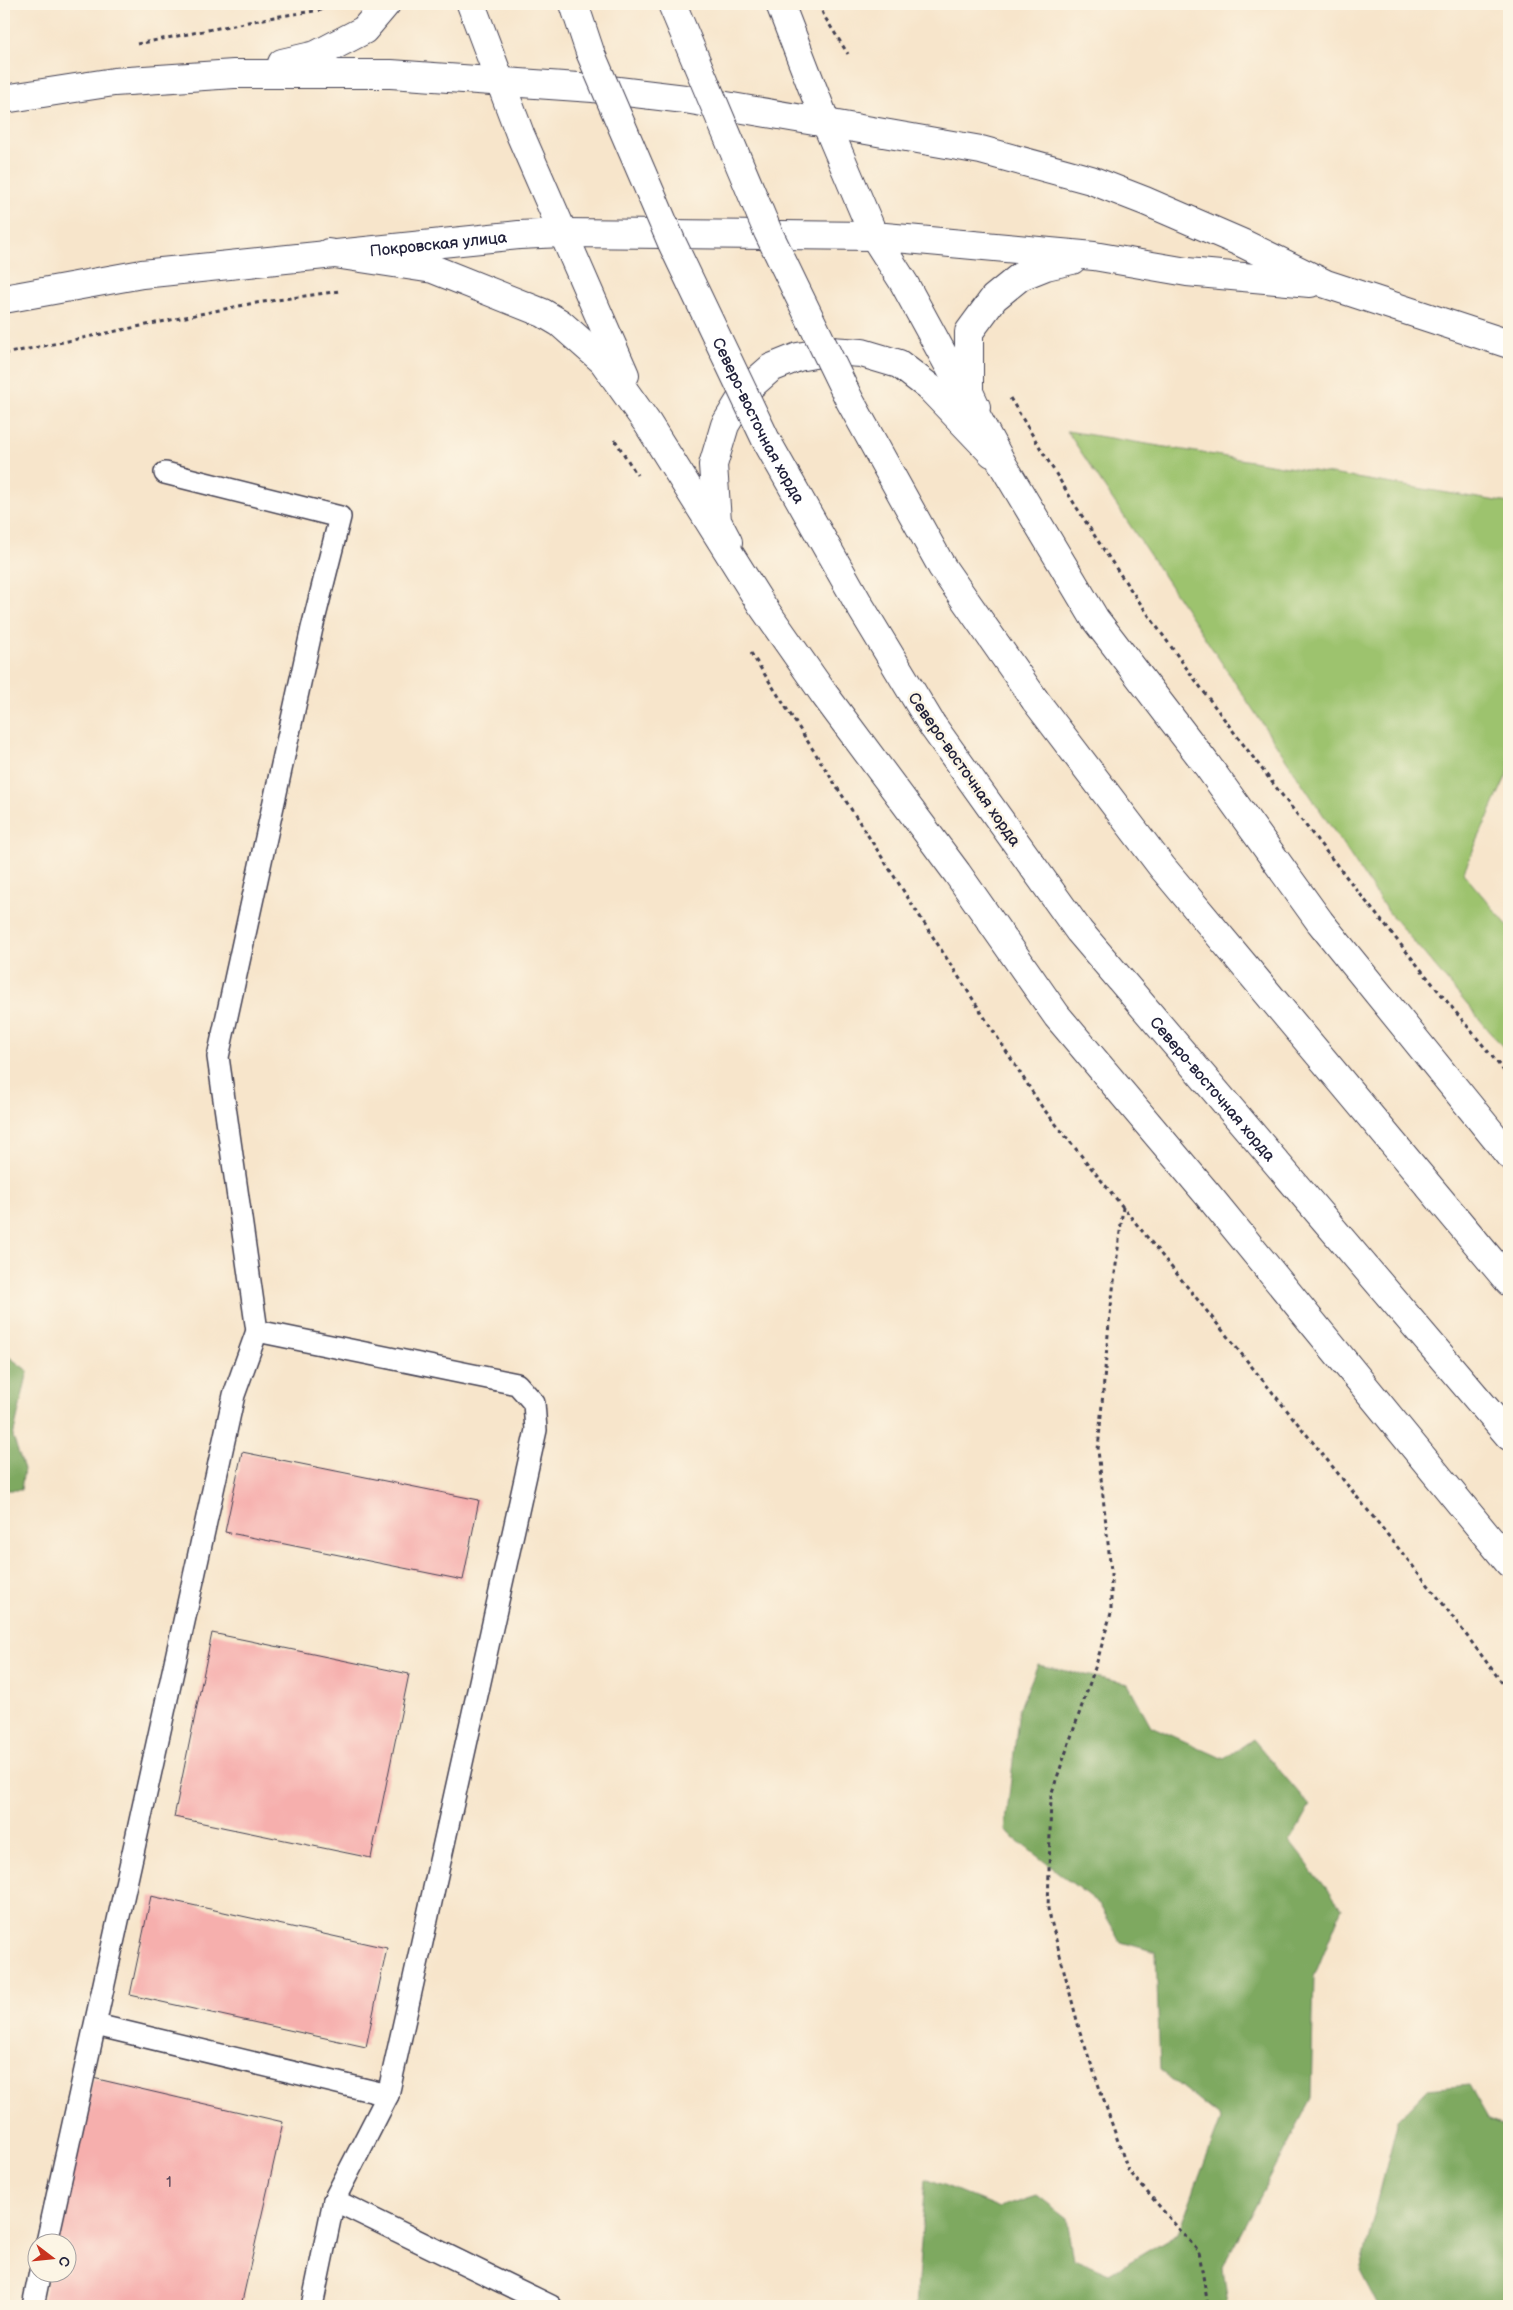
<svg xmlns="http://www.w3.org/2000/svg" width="1513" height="2310" viewBox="0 0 1513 2310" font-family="'Balsamiq Sans',sans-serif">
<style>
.green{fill:#9dc36e;stroke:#607254}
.forest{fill:#7ea961;stroke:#50664e}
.building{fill:#f6afad}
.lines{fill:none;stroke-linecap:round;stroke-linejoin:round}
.service-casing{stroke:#423f51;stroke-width:24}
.minor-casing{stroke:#423f51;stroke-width:30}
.tertiary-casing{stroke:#423f51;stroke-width:30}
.secondary-casing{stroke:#423f51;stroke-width:30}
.trunk-casing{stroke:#423f51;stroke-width:30}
.path{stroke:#423f51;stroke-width:3;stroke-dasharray:4 4;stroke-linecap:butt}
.service{stroke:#fff;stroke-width:21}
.minor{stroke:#fff;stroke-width:28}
.tertiary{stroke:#fff;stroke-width:28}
.secondary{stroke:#fff;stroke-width:28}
.trunk{stroke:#fff;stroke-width:28}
.trunk-bridge-casing{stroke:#423f51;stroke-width:30;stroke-linecap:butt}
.trunk-bridge{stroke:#fff;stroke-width:28}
.labels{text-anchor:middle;stroke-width:5;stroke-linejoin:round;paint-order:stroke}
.number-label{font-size:14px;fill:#574558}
.street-label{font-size:16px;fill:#22223b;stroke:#fcf5e5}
</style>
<rect width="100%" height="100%" fill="#fcf5e5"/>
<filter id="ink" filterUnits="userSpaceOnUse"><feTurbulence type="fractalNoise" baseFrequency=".02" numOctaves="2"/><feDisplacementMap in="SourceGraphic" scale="10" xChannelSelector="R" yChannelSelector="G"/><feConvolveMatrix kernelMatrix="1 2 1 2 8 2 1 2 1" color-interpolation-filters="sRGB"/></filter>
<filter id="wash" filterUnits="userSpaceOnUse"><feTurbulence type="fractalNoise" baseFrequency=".0096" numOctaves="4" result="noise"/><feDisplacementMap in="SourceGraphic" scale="20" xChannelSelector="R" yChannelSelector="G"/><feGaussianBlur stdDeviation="1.12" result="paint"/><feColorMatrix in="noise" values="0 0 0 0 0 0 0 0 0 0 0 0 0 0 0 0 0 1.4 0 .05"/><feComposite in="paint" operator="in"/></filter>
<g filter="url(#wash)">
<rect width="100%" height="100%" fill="#f7e5cb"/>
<path class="green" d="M1067 431 1509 503V770L1463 873 1509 927V1054L1386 909Z"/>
<g class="forest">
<path d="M4 1353 28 1371 13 1437 24 1469 21 1490H4Z"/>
<path d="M1038 1665 1128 1684 1151 1726 1224 1759 1253 1739 1310 1806 1290 1842 1342 1908 1314 1977 1311 2099 1223 2267 1228 2306H916L926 2178 1000 2208 1037 2196 1067 2219 1074 2259 1109 2274 1178 2233 1221 2119 1160 2070 1156 1952 1121 1942 1099 1904 1005 1831 1019 1709Z"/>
<path d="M1469 2085 1489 2120 1509 2128V2306H1378L1360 2271 1398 2120 1428 2089Z"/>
</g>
<g id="blocks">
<g class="building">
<path d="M242 1452 479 1500 463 1580 225 1532Z"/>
<path d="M212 1633 409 1674 371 1858 174 1817Z"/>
<path d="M151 1896 387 1948 366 2047 130 1995Z"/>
<path d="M93 2078 283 2122 241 2306H41L49 2272H68V2242H55Z"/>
</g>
</g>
</g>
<g filter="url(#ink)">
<use href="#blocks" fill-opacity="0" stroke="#423f51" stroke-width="1"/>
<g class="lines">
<defs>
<g id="service">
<path d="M165 473 340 517 312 628 218 1057 257 1331 517 1384 534 1403 536 1430 388 2095 334 2200 312 2306"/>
<path d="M96 2025 388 2095"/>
<path d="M334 2200 551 2306"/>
<path d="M47 2242 234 1395 257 1331"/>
<path d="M33 2306 40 2272"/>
</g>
<g id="minor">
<path d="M826 123 981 150 1091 180 1145 201 1242 243 1326 284 1509 344"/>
<path d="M874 236 1094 256 1187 272 1310 283"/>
<path d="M976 407 969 392V332L994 298 1021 276 1046 266 1072 260"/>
</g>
<path id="tertiary" d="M728 542 717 521 713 465 725 425 747 389 771 368 798 357 830 351 862 353 899 364 929 387 992 453"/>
<g id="secondary">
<path d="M471 4 520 134 625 375"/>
<path d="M780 4 826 123 874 236 904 283 1003 465 1095 619 1207 765 1320 922 1509 1155"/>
<path d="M282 63 316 55 364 30 386 4"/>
<path d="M4 99 114 82 234 74H391L593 88 685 99 826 123"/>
<path d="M328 253 433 269 543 313 560 323 603 361 648 424 761 604 824 694 957 873 1057 1016 1208 1195 1509 1563"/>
<path id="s1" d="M4 299 142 274 519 235 562 233 874 236"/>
</g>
<g id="trunk">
<path d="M1035 700 1162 867 1509 1282"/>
<path id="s2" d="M932 725 1079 931 1509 1436"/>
</g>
</defs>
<use href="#service" class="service-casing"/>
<use href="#minor" class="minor-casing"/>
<use href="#tertiary" class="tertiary-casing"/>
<use href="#secondary" class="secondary-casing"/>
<use href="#trunk" class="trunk-casing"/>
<g class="path">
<path d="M819 4 824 16 848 54"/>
<path d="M137 44 274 17 321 10 331 4"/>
<path d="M4 354 249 304 340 291"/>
<path d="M1010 398C1046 457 1081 517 1120 574 1240 749 1375 914 1509 1077"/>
<path d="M615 440 637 475"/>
<path d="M751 653 1042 1107 1437 1596 1509 1692"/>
<path d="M1123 1207 1109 1323 1098 1450 1111 1571V1613L1096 1665 1051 1795 1048 1909 1080 2032 1128 2170 1199 2252 1208 2306"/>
</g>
<use href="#service" class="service"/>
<use href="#minor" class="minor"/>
<use href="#tertiary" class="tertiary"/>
<use href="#secondary" class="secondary"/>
<use href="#trunk" class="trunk"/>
<defs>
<g id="trunk-bridge">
<path id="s3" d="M574 4 590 52 672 243 766 440 860 606 932 725"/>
<path d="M672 4 768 232 850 401 942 567 1035 700"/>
</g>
</defs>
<use href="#trunk-bridge" class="trunk-bridge-casing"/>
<use href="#trunk-bridge" class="trunk-bridge"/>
</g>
</g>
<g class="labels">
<g class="number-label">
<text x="169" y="2187">1</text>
</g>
<g class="street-label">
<text dy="6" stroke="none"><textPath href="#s1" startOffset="438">Покровская улица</textPath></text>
<text dy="6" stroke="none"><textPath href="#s3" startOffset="456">Северо-восточная хорда</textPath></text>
<text transform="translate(965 769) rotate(55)" y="6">Северо-восточная хорда</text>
<text dy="6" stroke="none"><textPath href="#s2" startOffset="460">Северо-восточная хорда</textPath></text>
</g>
</g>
<rect width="1513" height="2310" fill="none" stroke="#fcf5e5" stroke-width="20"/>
<g transform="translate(52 2258) rotate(106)"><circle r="24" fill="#fcf5e5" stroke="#a5a1a1"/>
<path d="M0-4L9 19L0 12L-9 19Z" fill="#c8321e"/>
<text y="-8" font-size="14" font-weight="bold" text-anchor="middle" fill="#22223b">С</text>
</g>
</svg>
